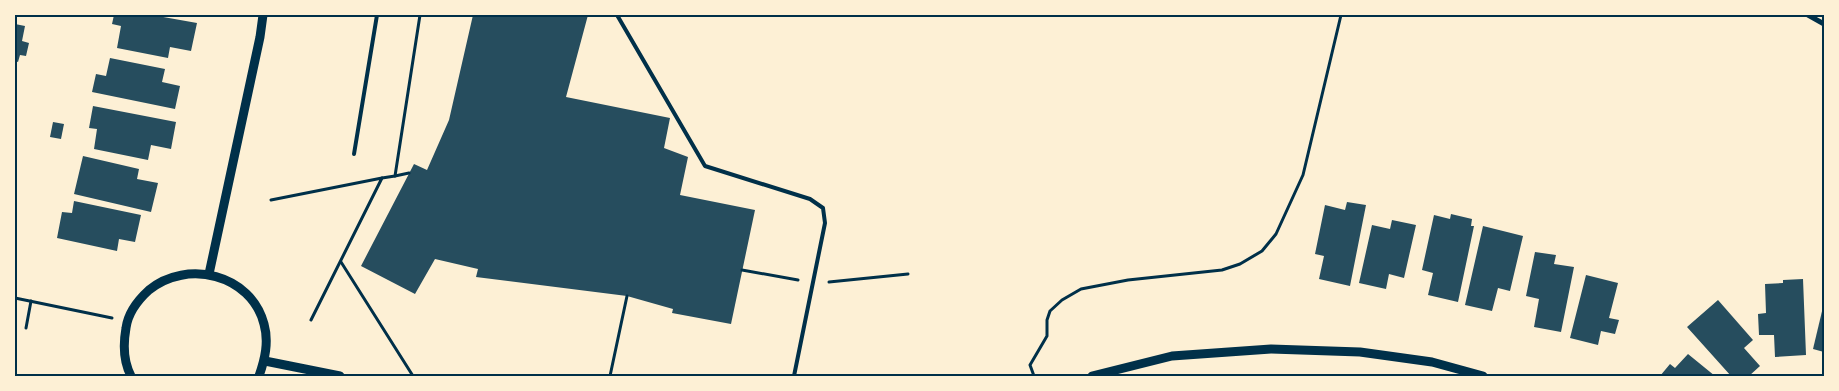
<svg xmlns="http://www.w3.org/2000/svg" width="1839" height="391" viewBox="0 0 1839 391" font-family="Barlow,sans-serif">
<style>
.building{fill:#264d5e}
.lines{fill:none;stroke-linecap:round;stroke-linejoin:round}
.path{stroke:#003049;stroke-width:3}
.service{stroke:#003049;stroke-width:4}
.minor{stroke:#003049;stroke-width:5}
.tertiary{stroke:#003049;stroke-width:9}
.neatline{fill:none;stroke:#003049;stroke-width:2}
</style>
<rect width="100%" height="100%" fill="#fdf0d5"/>
<g class="building">
<path d="M114 15H152L197 23 191 51 170 47 168 58 117 48 121 26 112 24Z"/>
<path d="M473 15H588L566 97 670 118 664 148 688 157 680 195 755 210 731 324 672 313 673 309 627 296 476 277 478 269 435 259 415 294 361 266 414 164 427 170 449 120Z"/>
<path d="M15 24 25 26 22 41 29 43 26 56 20 55 18 62 15 61Z"/>
<path d="M110 58 165 69 162 82 180 86 175 109 92 92 96 74 106 76Z"/>
<path d="M93 106 176 122 171 149 151 145 148 160 94 149 97 129 89 128Z"/>
<path d="M53 122 64 124 61 139 50 137Z"/>
<path d="M83 156 139 169 137 179 158 183 151 212 74 194Z"/>
<path d="M74 201 141 215 135 242 119 239 117 251 57 238 62 212 72 213Z"/>
<path d="M1347 202 1366 205 1350 286 1319 279 1324 256 1315 254 1325 205 1345 210Z"/>
<path d="M1451 214 1472 219 1471 226H1474L1458 302 1428 295 1433 273 1422 270 1434 215 1450 219Z"/>
<path d="M1392 220 1416 225 1404 278 1389 274 1386 289 1359 283 1372 225 1390 229Z"/>
<path d="M1483 226 1523 236 1510 291 1498 288 1492 311 1465 305Z"/>
<path d="M1535 252 1556 255 1554 264 1574 267 1561 332 1534 327 1539 299 1526 296Z"/>
<path d="M1586 275 1618 283 1609 318 1619 320 1615 334 1601 331 1598 345 1570 338Z"/>
<path d="M1803 279 1806 355 1775 357 1774 335H1759L1758 314 1766 313 1765 284 1783 283V280Z"/>
<path d="M1718 300 1753 340 1744 348 1760 366 1749 376H1731L1687 327Z"/>
<path d="M1823 307H1824V352L1813 349Z"/>
<path d="M1688 354 1715 376H1660L1670 364 1675 368Z"/>
</g>
<g class="lines">
<g class="path">
<path d="M395 176 409 173"/>
<path d="M382 178 395 176 420 15"/>
<path d="M271 200 382 178 311 320"/>
<path d="M341 262 413 376"/>
<path d="M742 270 798 280"/>
<path d="M829 282 908 274"/>
<path d="M15 298 112 318"/>
<path d="M26 328 31 301"/>
<path d="M610 376 627 296"/>
<path d="M1034 376 1030 365 1047 336V320L1050 311 1062 300 1081 289 1128 280 1222 270 1240 264 1262 251 1276 234 1303 175 1341 15"/>
</g>
<g class="service">
<path d="M617 15 705 166 810 199 823 208 825 223 794 376"/>
<path d="M354 154 377 15"/>
</g>
<path class="minor" d="M1808 15 1824 24"/>
<g class="tertiary">
<path d="M209 274 260 37 263 15"/>
<path d="M265 361 340 376"/>
<path d="M131 376C123 361 123 345 126 328 128 313 138 300 149 290 187 259 251 274 264 324 269 342 265 359 259 376"/>
<path d="M1092 376 1172 356 1271 349 1360 352 1432 362 1483 376"/>
</g>
</g>
<rect width="1839" height="391" fill="none" stroke="#fdf0d5" stroke-width="32"/>
<rect x="16" y="16" width="1807" height="359" class="neatline"/>
</svg>
